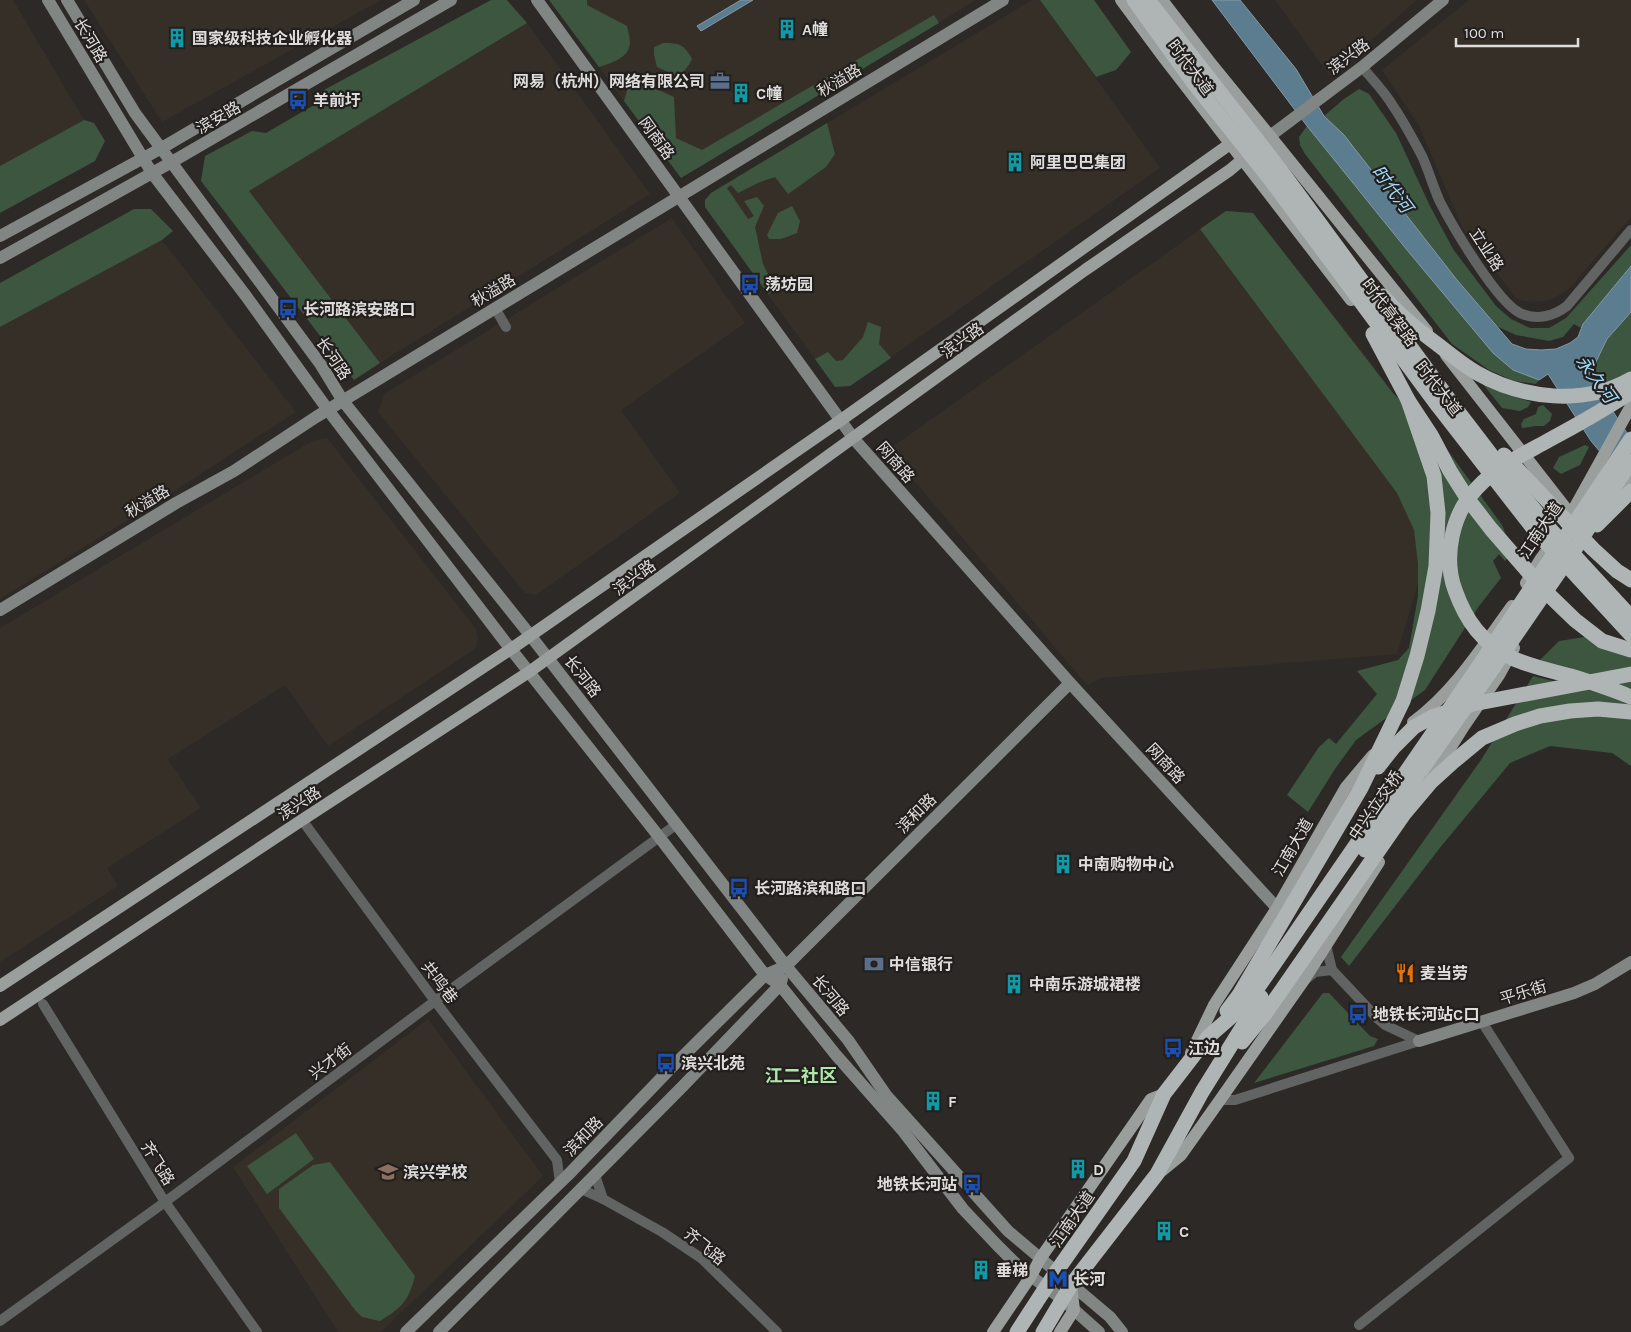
<svg xmlns="http://www.w3.org/2000/svg" width="1631" height="1332" viewBox="0 0 1631 1332" font-family="Karla,'Noto Sans SC',sans-serif">
<style>
.built{fill:#362f28}
.green{fill:#3d5640}
.water{fill:#5c7c8f;stroke:#8399a6}
.lines{fill:none;stroke-linecap:round;stroke-linejoin:round}
.street{stroke:#626463;stroke-width:10}
.secondary{stroke:#818584;stroke-width:12}
.primary{stroke:#9a9e9d;stroke-width:12}
.highway{stroke:#afb4b4;stroke-width:15}
.labels{text-anchor:middle;stroke-width:4.5;stroke-linejoin:round;paint-order:stroke}
.poi-label{font-size:16px;font-weight:bold;fill:#dfdddc;stroke:#221f1d;text-anchor:start}
.street-label{font-size:16px;fill:#dfdddc;stroke:#221f1d}
.water-label{font-size:18px;font-style:italic;fill:#9ed9fb;stroke:#221f1d}
.neighbourhood-label{font-size:18px;font-weight:bold;fill:#afe6aa;stroke:#221f1d}
</style>
<rect width="100%" height="100%" fill="#2c2927"/>
<g class="built">
<path d="M0 0H13L84 120 0 166Z"/>
<path d="M84 0H381L162 122Z"/>
<path d="M549 0H976L681 178Z"/>
<path d="M1032 0H1040L1160 168 850 386 835 387 705 207V200L711 193Z"/>
<path d="M1275 0H1417L1330 76Z"/>
<path d="M1469 0H1631V217L1568 290 1550 300 1534 302 1524 301 1516 298 1463 229 1419 126 1382 70Z"/>
<path d="M527 23 650 194 380 363 249 191Z"/>
<path d="M1226 211 1253 213 1374 366 1423 567 1397 654 1101 678 1087 685 888 450Z"/>
<path d="M672 218 745 323 621 410 680 493 536 595 525 593 378 412 384 394Z"/>
<path d="M162 240 296 412 162 499 0 599V327Z"/>
<path d="M327 438 476 629 478 640 475 649 328 746 285 685 168 759 201 808 107 868 118 886 0 962V628L312 441Z"/>
<path d="M428 1019 543 1176 381 1332H338L233 1167Z"/>
</g>
<g class="green">
<path d="M491 0H507L527 23 249 191 380 363 354 380 201 181 205 156 252 131 266 133 314 105 322 91Z"/>
<path d="M549 0H587V5L627 26C628 31 630 38 630 43 629 58 611 63 599 67Z"/>
<path d="M1040 0H1094L1131 52 1116 70 1096 77Z"/>
<path d="M934 15 939 23 681 178 624 101 628 87 639 81 674 97 676 138 702 150Z"/>
<path d="M663 43C679 43 684 44 692 59 688 67 685 72 676 76L657 67 654 55V47Z"/>
<path d="M1359 89 1369 94 1396 133 1430 206 1453 249 1496 306 1511 319 1530 328H1549L1566 318 1631 245V266L1583 324 1581 328 1574 324 1563 337 1549 341 1516 335 1496 326 1457 280 1380 181 1324 116 1344 99Z"/>
<path d="M84 120 94 123 105 141 95 161 0 213V166Z"/>
<path d="M827 123 835 154 826 167 788 194 775 177 760 182 738 193 731 185 727 188 748 219 754 216 744 201 757 197 764 206 755 227 763 264 776 290 768 294 705 207V200L711 193Z"/>
<path d="M1307 126 1407 250 1505 363 1513 370 1539 380 1536 384 1514 381 1489 370 1452 344 1305 154 1300 145 1299 137Z"/>
<path d="M792 206 800 221 797 233 781 239H769L767 235 778 213Z"/>
<path d="M134 209H151L173 231 162 240 0 327V283Z"/>
<path d="M1226 211 1253 213 1393 393 1446 448 1502 525 1513 552 1505 561 1499 554 1493 561 1501 578 1479 606 1425 690 1356 740 1335 769 1308 812 1287 795 1319 747 1329 738 1336 744 1377 694 1357 671 1398 660 1409 648 1418 596V564L1414 530 1397 493 1200 229Z"/>
<path d="M1631 312V372L1612 410 1597 387 1591 372 1607 339Z"/>
<path d="M868 322 881 327 879 344 891 358 850 386 835 387 815 359 828 352 836 361 843 360 863 337Z"/>
<path d="M1478 378 1505 394 1531 402 1528 407 1520 411 1502 408Z"/>
<path d="M1543 405 1552 414 1550 421 1544 426H1536L1522 428 1521 424 1524 419 1536 414 1538 407Z"/>
<path d="M1585 445 1589 447 1580 465 1561 474 1553 468 1559 457Z"/>
<path d="M1591 636 1631 654V689L1540 660 1559 641Z"/>
<path d="M1533 676 1585 689 1631 703V766L1612 753 1550 746 1510 763 1439 849 1349 966 1341 957 1481 760Z"/>
<path d="M1323 993H1329L1370 1036 1378 1039 1374 1046 1254 1083Z"/>
<path d="M296 1133 314 1159 267 1194 247 1166Z"/>
<path d="M330 1162 415 1276C408 1302 402 1307 380 1321L362 1317 355 1310 279 1208V1189L313 1165Z"/>
</g>
<g class="water">
<path d="M741 0H753L701 31 697 26Z"/>
<path d="M1212 0H1240L1296 69 1324 116 1344 135 1457 280 1512 344 1526 349 1541 350 1556 349 1570 343 1578 337 1583 324 1631 266V312L1607 339 1591 372 1597 387 1631 439V489L1591 441 1548 374 1539 380 1513 370 1493 353 1407 250 1307 126Z"/>
</g>
<g class="lines">
<g class="street">
<path d="M1362 67C1373 80 1385 92 1393 106 1404 122 1413 139 1422 156 1429 171 1433 187 1440 202 1453 227 1497 302 1520 313 1536 321 1554 316 1567 306L1631 230"/>
<path d="M495 308 506 327"/>
<path d="M302 820 435 1001 557 1160 560 1183"/>
<path d="M1326 945 1332 970 1378 1019 1385 1025 1419 1041"/>
<path d="M1306 979 1315 972 1332 970"/>
<path d="M43 1004 165 1202 257 1332"/>
<path d="M1220 1100H1235L1419 1041"/>
<path d="M595 1175 603 1199"/>
<path d="M581 1189 603 1199 662 1232 701 1258 777 1332"/>
<path d="M0 1321 165 1202 435 1001 677 824"/>
<path d="M1359 1325 1569 1158 1482 1022"/>
</g>
<g class="secondary">
<path d="M48 0 152 173 246 296 328 410 506 643 660 838 765 975 780 985 836 1055 903 1131 963 1209 997 1245 1021 1269 1062 1299 1099 1332"/>
<path d="M67 0 135 113 321 365 343 401 530 635 786 966 848 1040 886 1095 1008 1231 1110 1317 1122 1332"/>
<path d="M537 0 854 439 1070 683 1277 908"/>
<path d="M1270 136 1362 67 1443 0"/>
<path d="M0 236 160 149 414 0"/>
<path d="M0 258 170 163 451 0"/>
<path d="M0 610 176 503 234 471 316 417 1003 0"/>
<path d="M1419 1041 1574 993 1595 984 1631 962"/>
<path d="M406 1332 568 1175 669 1070 765 975 786 966 1070 683"/>
<path d="M439 1332 683 1086 780 985 782 979"/>
</g>
<g class="primary">
<path d="M1121 0 1164 58 1351 300"/>
<path d="M1162 0 1209 61 1270 136 1427 331"/>
<path d="M1446 355 1575 520"/>
<path d="M1612 503 1631 477"/>
<path d="M1566 523 1631 406"/>
<path d="M1526 583 1540 560 1555 539"/>
<path d="M1413 722C1454 692 1482 647 1512 606"/>
<path d="M1432 777 1464 726 1499 675 1514 648"/>
<path d="M0 986 511 649 841 420 1230 144 1249 140"/>
<path d="M0 1020 302 820 529 672 1085 270 1230 170 1270 136"/>
<path d="M1191 1053 1214 1005 1277 908 1346 787 1373 755"/>
<path d="M1159 1173 1181 1155 1220 1100 1304 980 1379 862"/>
<path d="M993 1332 1031 1276 1040 1259 1151 1099 1164 1094"/>
<path d="M1060 1332 1074 1310 1071 1285"/>
</g>
<g class="highway">
<path d="M1134 0 1193 82 1270 179 1438 406 1536 532 1631 635"/>
<path d="M1148 0 1279 168 1453 405 1512 482 1551 530 1631 617"/>
<path d="M1383 296C1398 314 1418 330 1437 344 1450 354 1463 365 1477 373 1523 399 1584 406 1631 379"/>
<path d="M1373 334 1408 400 1431 435 1450 471 1467 498 1491 529 1544 590 1575 620 1602 641 1631 650"/>
<path d="M1631 392C1605 409 1577 425 1549 440 1524 454 1497 466 1477 488 1452 513 1443 557 1455 590 1466 621 1482 643 1512 658 1531 667 1553 671 1574 677 1593 683 1612 689 1631 697"/>
<path d="M1504 455 1593 549 1617 571 1631 580"/>
<path d="M1597 525 1631 491"/>
<path d="M1378 767 1393 748 1414 727 1432 717 1473 704 1631 674"/>
<path d="M1365 850 1491 671 1577 546 1631 461"/>
<path d="M1227 1011 1239 995 1361 788 1403 701 1417 656 1428 611 1436 566 1438 513 1434 476 1408 400"/>
<path d="M1242 1042 1265 1014 1404 814 1431 782 1453 762 1482 738 1515 724 1540 716 1570 711 1598 709 1631 712"/>
<path d="M1017 1332 1056 1272 1134 1161 1164 1094 1208 1037 1248 1002 1481 663 1631 439"/>
<path d="M1043 1332 1071 1285 1157 1174 1202 1092 1261 997"/>
</g>
</g>
<defs>
<symbol id="building-bare" viewBox="-9 -9 18 18"><path d="M-4-6H4V6H1V3H-1V6H-4ZM-2.5-4.3h1.7v1.8h-1.7ZM.8-4.3h1.7v1.8H.8ZM-2.5-1h1.7V.8h-1.7ZM.8-1h1.7V.8H.8Z" fill="#0f9aa8" stroke="#221f1d" stroke-width="2.5" paint-order="stroke"/></symbol>
<symbol id="office-bare" viewBox="-9 -9 18 18"><path d="M-6-3h4V-5.5h4V-3h4V5H-6ZM-1-4.5V-3h2v-1.5ZM-6 0V1H6V0Z" fill="#5c6f8a" stroke="#221f1d" stroke-width="2.5" paint-order="stroke"/></symbol>
<symbol id="bus-bare" viewBox="-9 -9 18 18"><path d="M-5-6H5V4H4V6H2V4H-2V6H-4V4H-5ZM-3.5-4V0h7V-4ZM-3.5 1.2v1.5H-2V1.2ZM2 1.2v1.5H3.5V1.2Z" fill="#1a4fb4" stroke="#221f1d" stroke-width="2.5" paint-order="stroke"/></symbol>
<symbol id="bank-bare" viewBox="-9 -9 18 18"><path d="M-6-4H6V4H-6ZM0-2.3a2.3 2.3 0 1 0 0 4.6a2.3 2.3 0 1 0 0-4.6Z" fill="#5c6f8a" stroke="#221f1d" stroke-width="2.5" paint-order="stroke"/></symbol>
<symbol id="restaurant-bare" viewBox="-9 -9 18 18"><path d="M-5-6h1v4h1v-4h1v4h1v-4h1v5L-1.5 .5V6h-2V.5L-5-1ZM5-6V6H3V1.5H1.5Q1.5-4 5-6Z" fill="#e8710a" stroke="#221f1d" stroke-width="2.5" paint-order="stroke"/></symbol>
<symbol id="school-bare" viewBox="-9 -9 18 18"><path d="M0-5L7-2L0 1L-7-2ZM-4 1L0 2.5L4 1V4Q0 6-4 4Z" fill="#8d6e63" stroke="#221f1d" stroke-width="2.5" paint-order="stroke"/></symbol>
<symbol id="metro-bare" viewBox="-9 -9 18 18"><path d="M-5.5 5V-5H-3L0 0L3-5H5.5V5H3V-.5L0 4L-3-.5V5Z" fill="#1a4fb4" stroke="#221f1d" stroke-width="2.5" paint-order="stroke"/></symbol>
</defs>
<g fill-rule="evenodd">
<use href="#building-bare" x="773" y="15" width="28" height="28"/>
<use href="#building-bare" x="163" y="24" width="28" height="28"/>
<use href="#office-bare" x="706" y="67" width="28" height="28"/>
<use href="#building-bare" x="727" y="79" width="28" height="28"/>
<use href="#bus-bare" x="284" y="86" width="28" height="28"/>
<use href="#building-bare" x="1001" y="148" width="28" height="28"/>
<use href="#bus-bare" x="736" y="270" width="28" height="28"/>
<use href="#bus-bare" x="274" y="295" width="28" height="28"/>
<use href="#building-bare" x="1049" y="850" width="28" height="28"/>
<use href="#bus-bare" x="725" y="874" width="28" height="28"/>
<use href="#bank-bare" x="860" y="950" width="28" height="28"/>
<use href="#restaurant-bare" x="1391" y="959" width="28" height="28"/>
<use href="#building-bare" x="1000" y="970" width="28" height="28"/>
<use href="#bus-bare" x="1344" y="1000" width="28" height="28"/>
<use href="#bus-bare" x="1159" y="1034" width="28" height="28"/>
<use href="#bus-bare" x="652" y="1049" width="28" height="28"/>
<use href="#building-bare" x="919" y="1087" width="28" height="28"/>
<use href="#building-bare" x="1064" y="1155" width="28" height="28"/>
<use href="#school-bare" x="374" y="1158" width="28" height="28"/>
<use href="#bus-bare" x="958" y="1170" width="28" height="28"/>
<use href="#building-bare" x="1150" y="1217" width="28" height="28"/>
<use href="#building-bare" x="967" y="1256" width="28" height="28"/>
<use href="#metro-bare" x="1044" y="1265" width="28" height="28"/>
</g>
<g class="labels">
<g class="poi-label">
<text x="802" y="35">A幢</text>
<text x="192" y="44">国家级科技企业孵化器</text>
<text x="705" y="87" text-anchor="end">网易（杭州）网络有限公司</text>
<text x="756" y="99">C幢</text>
<text x="313" y="106">羊前圩</text>
<text x="1030" y="168">阿里巴巴集团</text>
<text x="765" y="290">荡坊园</text>
<text x="303" y="315">长河路滨安路口</text>
<text x="1078" y="870">中南购物中心</text>
<text x="754" y="894">长河路滨和路口</text>
<text x="889" y="970">中信银行</text>
<text x="1420" y="979">麦当劳</text>
<text x="1029" y="990">中南乐游城裙楼</text>
<text x="1373" y="1020">地铁长河站C口</text>
<text x="1188" y="1054">江边</text>
<text x="681" y="1069">滨兴北苑</text>
<text x="948" y="1107">F</text>
<text x="1093" y="1175">D</text>
<text x="403" y="1178">滨兴学校</text>
<text x="957" y="1190" text-anchor="end">地铁长河站</text>
<text x="1179" y="1237">C</text>
<text x="996" y="1276">垂梯</text>
<text x="1073" y="1285">长河</text>
</g>
<g class="street-label">
<text transform="translate(91 40) rotate(59)" y="6">长河路</text>
<text transform="translate(1348 56) rotate(-37)" y="6">滨兴路</text>
<text transform="translate(1191 67) rotate(53)" y="6">时代大道</text>
<text transform="translate(839 80) rotate(-31)" y="6">秋溢路</text>
<text transform="translate(218 117) rotate(-30)" y="6">滨安路</text>
<text transform="translate(657 138) rotate(54)" y="6">网商路</text>
<text transform="translate(1487 249) rotate(57)" y="6">立业路</text>
<text transform="translate(493 290) rotate(-31)" y="6">秋溢路</text>
<text transform="translate(1390 312) rotate(53)" y="6">时代高架路</text>
<text transform="translate(962 340) rotate(-36)" y="6">滨兴路</text>
<text transform="translate(334 358) rotate(56)" y="6">长河路</text>
<text transform="translate(1439 388) rotate(52)" y="6">时代大道</text>
<text transform="translate(896 462) rotate(49)" y="6">网商路</text>
<text transform="translate(147 501) rotate(-31)" y="6">秋溢路</text>
<text transform="translate(1540 530) rotate(-56)" y="6">江南大道</text>
<text transform="translate(634 577) rotate(-36)" y="6">滨兴路</text>
<text transform="translate(583 676) rotate(52)" y="6">长河路</text>
<text transform="translate(1166 763) rotate(47)" y="6">网商路</text>
<text transform="translate(299 803) rotate(-33)" y="6">滨兴路</text>
<text transform="translate(1375 805) rotate(-55)" y="6">中兴立交桥</text>
<text transform="translate(916 813) rotate(-45)" y="6">滨和路</text>
<text transform="translate(1292 847) rotate(-60)" y="6">江南大道</text>
<text transform="translate(440 982) rotate(53)" y="6">共鸣巷</text>
<text transform="translate(1523 992) rotate(-17)" y="6">平乐街</text>
<text transform="translate(831 995) rotate(50)" y="6">长河路</text>
<text transform="translate(330 1061) rotate(-37)" y="6">兴才街</text>
<text transform="translate(583 1136) rotate(-46)" y="6">滨和路</text>
<text transform="translate(158 1163) rotate(58)" y="6">齐飞路</text>
<text transform="translate(1072 1219) rotate(-55)" y="6">江南大道</text>
<text transform="translate(705 1246) rotate(39)" y="6">齐飞路</text>
</g>
<g class="water-label">
<text transform="translate(1392 189) rotate(53)" y="6">时代河</text>
<text transform="translate(1596 379) rotate(54)" y="6">永久河</text>
</g>
<g class="neighbourhood-label">
<text x="801" y="1082">江二社区</text>
</g>
</g>
<path d="M1456 38v8h122v-8" fill="none" stroke="#dfdddc" stroke-width="2.5"/>
<text x="1464" y="38" font-size="15" fill="#dfdddc" stroke="#221f1d" stroke-width="4" paint-order="stroke">100 m</text>
</svg>
